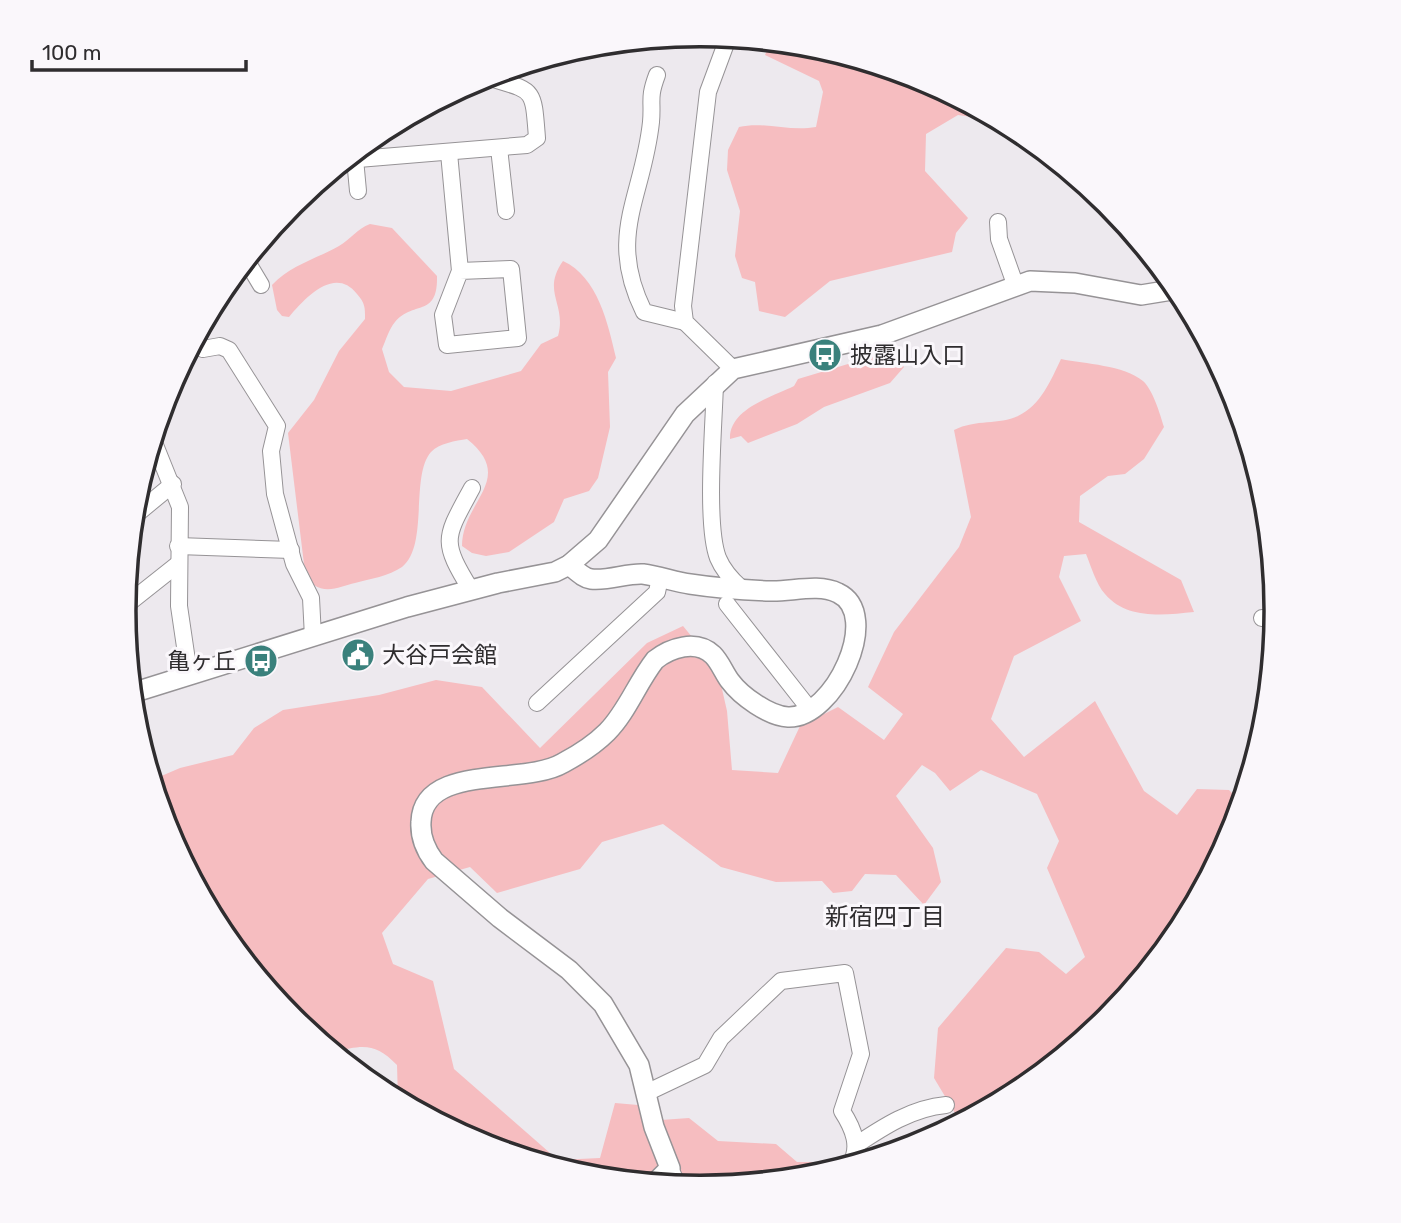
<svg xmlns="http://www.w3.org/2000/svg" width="1401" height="1223" viewBox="0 0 1401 1223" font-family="Rubik,'Noto Sans JP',sans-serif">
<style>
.green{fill:#f6bdc0}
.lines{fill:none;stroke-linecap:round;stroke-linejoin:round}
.minor-casing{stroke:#969396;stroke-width:18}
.tertiary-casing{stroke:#969396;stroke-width:22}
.minor{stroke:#fff;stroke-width:16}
.tertiary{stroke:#fff;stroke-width:19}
.labels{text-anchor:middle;stroke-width:6;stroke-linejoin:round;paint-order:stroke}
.poi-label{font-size:23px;fill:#2f2d2f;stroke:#faf7fb;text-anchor:start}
.neighbourhood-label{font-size:24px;fill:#2f2d2f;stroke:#faf7fb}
.rim{fill:none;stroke:#2f2d2f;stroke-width:3.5}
</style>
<rect width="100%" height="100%" fill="#ede9ee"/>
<g class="green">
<path d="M771 42 813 46 921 79 1000 121 958 115 926 134 925 171 968 218 956 233 952 252 830 281 785 317 759 311 755 282 742 278 735 256 740 211 727 170 728 150 739 127C764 121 789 132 816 127L823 92 819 81 765 55Z"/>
<path d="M370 224 392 228 437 276C438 318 413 300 395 322 389 329 386 340 382 349L389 372 404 387 451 391 521 371 541 344 558 336C567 304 541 292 563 261 598 277 608 324 616 358L608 372 610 427 598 478 589 491 564 499 554 522 509 552 486 556 472 553 462 546C462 501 517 479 467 439 456 441 439 443 431 452 410 476 429 546 402 567 389 576 370 579 355 583 342 586 327 594 314 585L304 564 288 433 314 400 339 351 365 319C365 307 365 303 357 294 335 266 306 297 289 317L282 316 277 310 272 285C291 265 316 259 339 246 351 239 357 229 370 224Z"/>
<path d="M888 352 904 367 890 383 824 407 797 424 748 443 741 436 730 439C729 409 772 397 794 386L798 379Z"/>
<path d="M1061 359C1085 364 1124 365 1143 381 1153 390 1160 414 1164 427L1144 459 1125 474 1108 476 1080 496 1079 522 1181 580 1194 612C1164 615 1127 620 1105 594 1096 584 1091 566 1086 554L1064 556 1059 577 1081 621 1014 656 991 719 1024 757 1095 701 1144 791 1177 815 1197 789 1229 790 1242 803C1207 919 1120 1021 1022 1090 1003 1103 981 1112 961 1123L934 1078 938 1028 1006 948 1039 952 1066 974 1085 957 1047 868 1059 841 1037 794 981 770 950 791 935 773 922 765 896 796 933 848 941 882 924 905 896 875 865 874 852 891 833 893 822 881 776 882 721 867 663 824 602 842 580 869 497 893 470 867 428 879 382 933 393 964 433 981 454 1069 558 1160 600 1158 615 1103 638 1105 661 1120 689 1118 718 1141 776 1144 797 1162H861L813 1177 700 1188 588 1177 480 1144 398 1100 397 1065C375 1042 363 1045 333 1052 246 980 185 888 152 780L180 768 233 755 254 728 283 710 379 695 436 680 482 687 540 748 647 643 683 626 717 667 727 711 732 770 778 773 800 726 838 707 884 740 903 714 868 687 894 632 959 547 971 517 954 430C976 419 999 425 1018 416 1041 405 1051 380 1061 359Z"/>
</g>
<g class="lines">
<defs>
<g id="minor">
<path d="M728 38 708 92 683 306 685 322 733 369"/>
<path d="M657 75C648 99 653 100 651 122 643 198 606 235 644 312L685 322"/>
<path d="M499 148 506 211"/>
<path d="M449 153 460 271 511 269 518 338 447 345 443 315 460 271"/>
<path d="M355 159 358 191"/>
<path d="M346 160 527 145 537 138C533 86 535 92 487 77"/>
<path d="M998 222 999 239 1015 284"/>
<path d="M1139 241V242"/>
<path d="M246 260 261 285"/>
<path d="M193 344 203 349 220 346 229 350 277 426 271 451 275 494 294 564 311 598 313 637"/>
<path d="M715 383C714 424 705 524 718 558 723 570 732 580 741 588"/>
<path d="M153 440 180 507 179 606 189 674"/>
<path d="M133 517 173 484"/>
<path d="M178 546 291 550"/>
<path d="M471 590C440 540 445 538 472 488"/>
<path d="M727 604 811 711"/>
<path d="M125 606 178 564"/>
<path d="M1262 618 1276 619"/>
<path d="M537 703 657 592 660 578"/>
<path d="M646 1093 705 1065 721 1038 781 981 845 973 861 1054 842 1111C853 1128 862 1148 849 1166"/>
<path d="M856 1145C883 1127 912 1108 946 1105"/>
<path d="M670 1168 678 1186"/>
</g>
<g id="tertiary">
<path d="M569 565C576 570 583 578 591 579 609 581 627 573 643 574 659 576 675 582 690 584 716 588 744 590 770 591 791 592 818 583 838 593 883 614 834 719 788 717 769 716 741 696 730 681 724 673 720 662 713 655 696 639 670 648 655 660 637 683 627 712 607 732 595 744 578 755 563 763 524 786 423 763 421 822 420 837 425 849 434 861L500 918 569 970 603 1004 639 1065 654 1127 670 1168 655 1183"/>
<path d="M132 693 407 607 498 583 555 572 569 565 598 540 685 414 733 369 882 335 1030 281 1075 283 1141 295 1178 289"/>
</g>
</defs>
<use href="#minor" class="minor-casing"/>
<use href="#tertiary" class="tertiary-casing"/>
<use href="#minor" class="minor"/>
<use href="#tertiary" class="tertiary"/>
</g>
<defs>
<symbol id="bus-disc" viewBox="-11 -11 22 22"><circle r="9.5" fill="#3a817c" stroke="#faf7fb"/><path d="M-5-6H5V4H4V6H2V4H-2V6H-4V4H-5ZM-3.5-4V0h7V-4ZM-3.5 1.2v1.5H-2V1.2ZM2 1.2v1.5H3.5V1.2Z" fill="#fff"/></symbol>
<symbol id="civic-disc" viewBox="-11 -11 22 22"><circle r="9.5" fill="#3a817c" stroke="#faf7fb"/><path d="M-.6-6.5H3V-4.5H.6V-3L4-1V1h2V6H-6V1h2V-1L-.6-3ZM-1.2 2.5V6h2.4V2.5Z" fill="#fff"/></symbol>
</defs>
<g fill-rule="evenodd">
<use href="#bus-disc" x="806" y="336" width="38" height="38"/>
<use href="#civic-disc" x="339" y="636" width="38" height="38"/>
<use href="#bus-disc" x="242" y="642" width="38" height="38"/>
</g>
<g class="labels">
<g class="poi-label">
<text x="850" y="363">披露山入口</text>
<text x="382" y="663">大谷戸会館</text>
<text x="236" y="669" text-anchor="end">亀ヶ丘</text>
</g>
<g class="neighbourhood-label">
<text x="885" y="925">新宿四丁目</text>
</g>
</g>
<path d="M0 0H1401V1223H0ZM136 611a564 564 0 1 1 1128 0a564 564 0 1 1-1128 0Z" fill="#faf7fb" fill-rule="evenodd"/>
<path class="rim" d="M136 611a564 564 0 1 1 1128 0a564 564 0 1 1-1128 0Z"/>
<path d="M32 60v10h214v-10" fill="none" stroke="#2f2d2f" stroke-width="3.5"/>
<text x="42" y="60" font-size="21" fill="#2f2d2f" stroke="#faf7fb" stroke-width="5" paint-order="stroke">100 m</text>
</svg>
